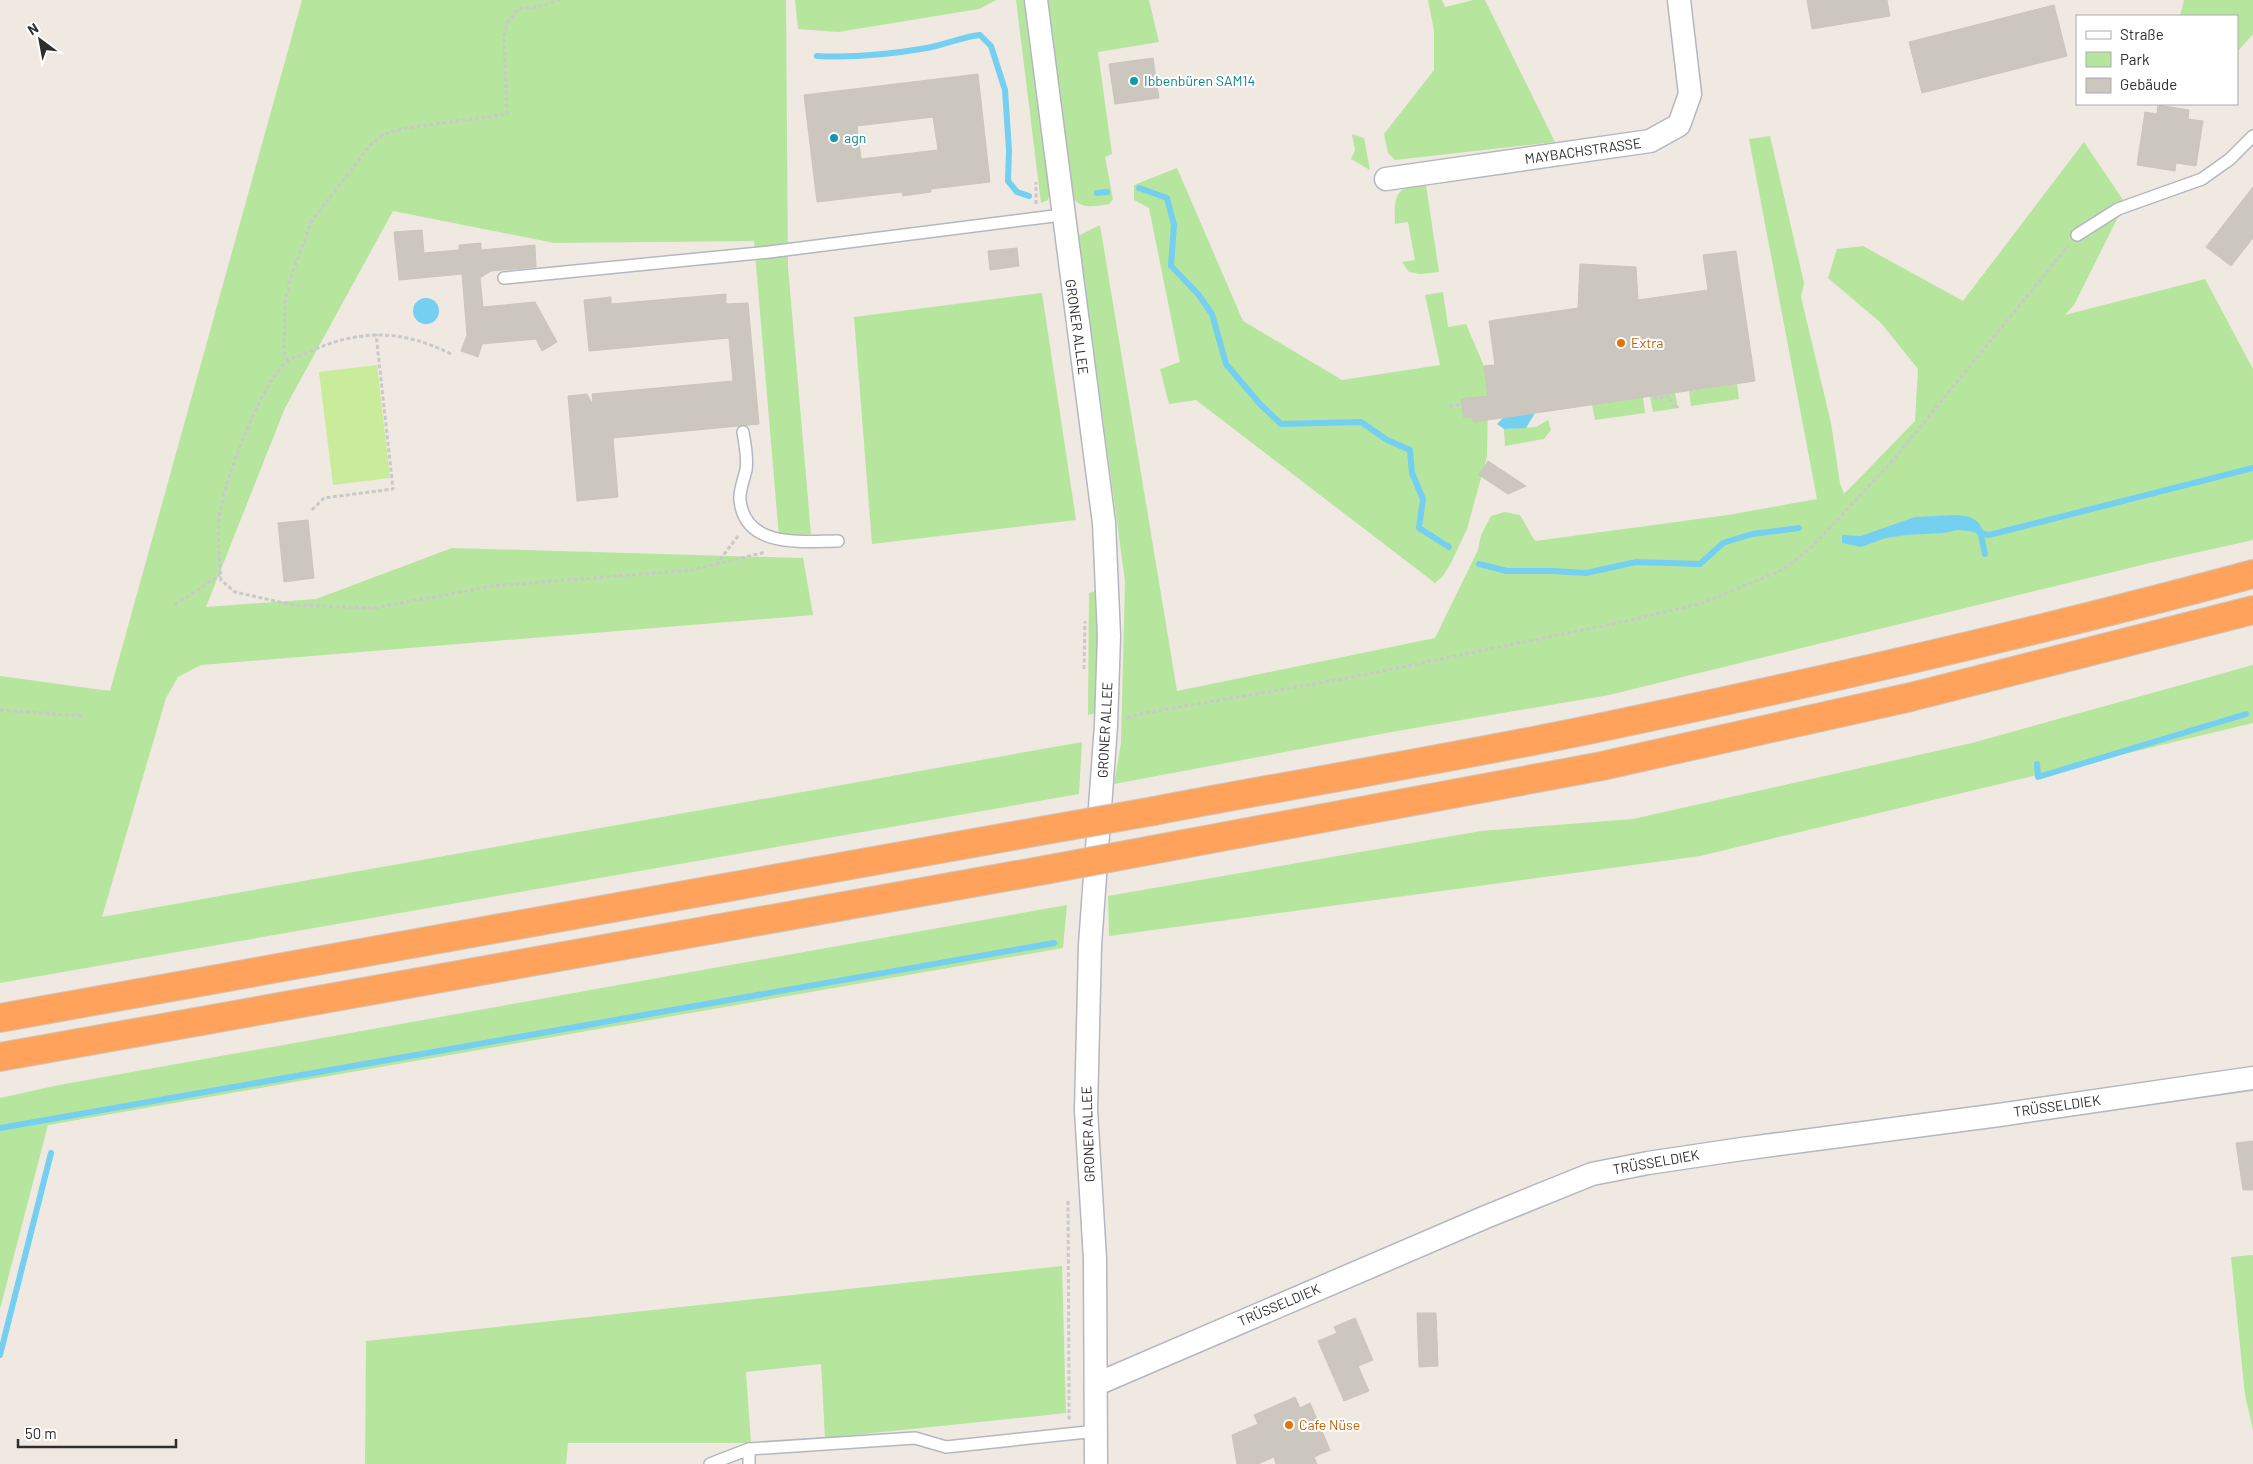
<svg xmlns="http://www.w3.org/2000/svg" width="2253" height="1464" viewBox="0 0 2253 1464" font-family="Barlow,sans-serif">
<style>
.green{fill:#b6e59e}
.pitch{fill:#c9ec9a}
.water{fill:#75cff0}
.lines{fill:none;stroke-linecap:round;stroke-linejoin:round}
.stream{stroke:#75cff0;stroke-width:6}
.building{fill:#cbc7bf;stroke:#cbc5ba;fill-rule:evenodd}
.lane-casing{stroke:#b4b7c1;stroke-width:14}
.street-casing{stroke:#b4b7c1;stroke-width:25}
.highway-casing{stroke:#c9c9c9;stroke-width:30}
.path{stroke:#c9c9c9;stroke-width:3;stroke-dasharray:4 2.5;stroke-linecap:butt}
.lane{stroke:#fff;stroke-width:11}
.street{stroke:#fff;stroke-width:22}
.highway{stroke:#ffa35c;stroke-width:28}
.highway-bridge-casing{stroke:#c9c9c9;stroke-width:30;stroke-linecap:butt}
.highway-bridge{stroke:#ffa35c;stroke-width:28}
.culture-dot{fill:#0f9aa8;stroke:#fff;stroke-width:2}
.food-dot{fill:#e8710a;stroke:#fff;stroke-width:2}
.labels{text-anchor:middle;stroke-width:4;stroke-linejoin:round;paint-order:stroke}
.culture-label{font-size:14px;fill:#0d838f;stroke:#fff;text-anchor:start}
.street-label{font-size:14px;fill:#2e2e2e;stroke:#fff}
.food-label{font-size:14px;fill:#c56008;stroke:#fff;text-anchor:start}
</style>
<rect width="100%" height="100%" fill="#efe9e1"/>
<g class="green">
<path d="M302 0H786L788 267 811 534 779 537 754 241 554 243 393 211 285 408 206 607 316 599 452 548 803 558 813 615 201 665 178 677 166 698 102 917 1082 742 1079 794 0 983V676L110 691Z"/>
<path d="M795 0H996L979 9 838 32 798 29Z"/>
<path d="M1016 0H1028L1051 188 1048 200 1041 203Z"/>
<path d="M1044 0H1149L1159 42 1098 52 1112 154 1105 157 1113 199 1109 204C1096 206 1082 210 1073 198Z"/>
<path d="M1428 0H1442L1445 7 1473 0H1485L1555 142 1395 160 1388 153 1384 134 1434 70V31Z"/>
<path d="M2184 0H2253V34L2237 52V16H2180Z"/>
<path d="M1352 134 1364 138 1370 170 1351 159 1355 150Z"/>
<path d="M1770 136 1804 283 1801 297 1831 423 1840 483 1844 494 1915 421 1918 369 1881 323 1828 278 1837 249 1863 246 1963 301 2084 142 2125 203 2074 305 2065 315 2205 279 2253 369V540L2154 562 1609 695 1397 731 1114 784 1121 743 1125 581 1078 236 1100 225 1177 691 1435 638 1478 550 1481 535 1491 516 1504 512 1520 515 1535 541 1728 515 1817 499 1749 139Z"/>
<path d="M1177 168 1243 321 1342 380 1440 365 1425 295 1443 292 1448 327 1466 324 1484 366 1488 393 1487 456 1467 529 1451 563 1443 576 1435 583 1196 400 1169 404 1160 369 1180 362 1149 208 1134 200V185Z"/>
<path d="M1426 185 1439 272 1420 274 1409 272 1402 262 1415 260 1408 222 1395 224C1394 195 1395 186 1426 185Z"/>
<path d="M1042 293 1076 520 872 544 854 317Z"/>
<path d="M1737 384 1739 399 1691 406 1689 391Z"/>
<path d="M1675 393 1678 408 1653 412 1650 396Z"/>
<path d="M1643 397 1645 413 1595 420 1592 405Z"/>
<path d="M1548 420 1551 430 1544 439 1505 446 1504 429 1536 427Z"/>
<path d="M1102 589 1098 712 1088 715 1089 593Z"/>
<path d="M2253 665V723L1700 856 1109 936 1108 896 1481 831 1633 819 1972 743Z"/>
<path d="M1067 905 1063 948 48 1125 0 1309V1098L59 1085Z"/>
<path d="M2253 1255V1430L2245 1395 2231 1257Z"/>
<path d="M1062 1266 1066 1413 825 1438 821 1364 746 1372 751 1443H568L566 1464H365L366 1341Z"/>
</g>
<path class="pitch" d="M377 365 390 478 333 485 319 372Z"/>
<g class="water">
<circle cx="426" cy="311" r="13"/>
<path d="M1535 413 1526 428 1504 429 1497 424 1503 418Z"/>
<path d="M1957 515C1971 516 1981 520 1984 535L1969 531 1957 530 1944 533 1906 535 1886 538 1861 547 1842 543V535L1861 536 1915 517Z"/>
</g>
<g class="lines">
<g class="stream">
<path d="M817 56C853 58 892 54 927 48 945 45 961 37 980 35L991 46 1005 90 1009 150 1008 181 1017 192 1029 196"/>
<path d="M1139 188 1167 198 1174 225 1171 266 1198 294 1212 314 1226 364 1260 404 1281 424 1361 422 1387 440 1410 450 1412 473 1423 499 1419 528 1449 547"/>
<path d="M1097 193 1107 192"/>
<path d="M1980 531 1985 554"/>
<path d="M1980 533 1989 535 2253 468"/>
<path d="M1479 564 1507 571H1553L1586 573 1636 562 1700 564 1723 543 1752 534 1799 528"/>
<path d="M2037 764 2038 777 2246 714"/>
<path d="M0 1128 1054 943"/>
<path d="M0 1355 51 1153"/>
</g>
</g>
<g class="building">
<path d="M1807 0H1887L1890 16 1812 29Z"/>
<path d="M2054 5 2067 56 1922 93 1909 42Z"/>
<path d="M1153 58 1159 98 1115 104 1109 64Z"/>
<path d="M978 74 990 182 931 189V192L903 196 902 192 817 202 804 95ZM933 117 938 150 861 159 857 126Z"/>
<path d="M2158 105 2189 110 2188 119 2203 121 2196 166 2176 163 2175 171 2137 165 2145 112 2157 114Z"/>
<path d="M2253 187V238L2231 266 2206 247Z"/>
<path d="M422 230 424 253 459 250V245L481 243V250L535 245 536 267 491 271 480 278 483 307 535 302 557 342 542 351 536 339 482 344 478 357 461 351 467 335 462 274 399 280 394 232Z"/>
<path d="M1017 248 1019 266 990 270 988 251Z"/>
<path d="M1736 251 1755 381 1474 422 1472 417 1464 418 1461 399 1488 396 1484 366 1495 365 1489 321 1578 308 1580 264 1636 267 1638 300 1708 290 1703 255Z"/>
<path d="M726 294V304L748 303 759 424 613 438 618 497 577 501 568 396 587 394 593 405 592 394 733 381 729 338 589 351 584 300 611 297V304Z"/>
<path d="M1488 461 1526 486 1508 494 1479 475Z"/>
<path d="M308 520 314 578 284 582 278 523Z"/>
<path d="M2253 1141V1190H2243L2236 1143Z"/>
<path d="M1417 1313H1436L1438 1366 1419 1367Z"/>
<path d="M1355 1318 1373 1360 1358 1366 1369 1391 1344 1401 1318 1341 1337 1333 1334 1327Z"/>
<path d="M1295 1397 1300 1408 1310 1403 1330 1450 1314 1457 1317 1464H1276L1274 1457 1258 1464H1237L1232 1435 1258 1424 1254 1415Z"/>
</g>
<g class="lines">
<defs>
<g id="lane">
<path d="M2077 235 2118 209 2202 179 2230 159 2253 136"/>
<path d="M504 278 769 252 1062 215"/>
<path d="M743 432C745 445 748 457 746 470 744 479 739 491 740 500 745 549 803 541 838 541"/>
<path d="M710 1464 749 1449"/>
<path d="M749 1464V1449L915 1438 946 1447 1097 1431"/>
</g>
<g id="street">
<path d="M1036 0 1104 523 1109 636 1106 725 1090 945 1086 1110 1095 1259 1096 1464"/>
<path d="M1386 179 1650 141 1679 125 1690 94 1679 0"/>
<path d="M1097 1384 1488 1216 1592 1174 1648 1163 1742 1149 1999 1115 2253 1078"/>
</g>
<g id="highway">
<path d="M1154 811C1300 783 1447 759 1593 729 1814 683 2035 633 2253 574"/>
<path d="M1152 850 1602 766 1911 697 2253 610"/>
<path d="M0 1018 1046 830"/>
<path d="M0 1057 1045 870"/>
</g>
</defs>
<use href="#lane" class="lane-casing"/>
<use href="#street" class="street-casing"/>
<use href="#highway" class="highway-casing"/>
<g class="path">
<path d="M1036 204V182"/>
<path d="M451 354C401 329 359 329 309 352 303 355 294 357 288 361 262 380 225 479 220 512 217 534 219 557 221 580L235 592 293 605 374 608 493 586 692 570 766 552"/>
<path d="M288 361 284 352 285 301 290 280 311 222 371 144 385 134 400 129 507 114 504 36 507 23 518 9 537 7 560 0"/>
<path d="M1655 396V398L1670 396 1672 406H1677L1678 408"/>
<path d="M1449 406 1463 405"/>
<path d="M312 510 324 498 393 489 376 334"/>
<path d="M716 565 738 536"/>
<path d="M175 605 220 575"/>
<path d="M1084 669 1085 621"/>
<path d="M0 710 84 716"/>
<path d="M1127 718 1139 714 1348 678 1631 620 1703 603 1782 570 1813 546 1894 459 2068 246"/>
<path d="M1068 1201 1069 1394V1418L1071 1419"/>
</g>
<use href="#lane" class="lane"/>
<use href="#street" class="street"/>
<use href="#highway" class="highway"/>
<defs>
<g id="highway-bridge">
<path d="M1046 830 1154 811"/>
<path d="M1045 870 1152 850"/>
</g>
</defs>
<use href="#highway-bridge" class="highway-bridge-casing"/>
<use href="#highway-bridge" class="highway-bridge"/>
</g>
<g class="culture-dot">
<circle cx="1134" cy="81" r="5"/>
<circle cx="834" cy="138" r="5"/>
</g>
<g class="food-dot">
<circle cx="1621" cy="343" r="5"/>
<circle cx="1289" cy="1425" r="5"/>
</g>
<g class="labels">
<g class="culture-label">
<text x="1144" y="86">Ibbenbüren SAM14</text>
<text x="844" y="143">agn</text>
</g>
<g class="street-label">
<text transform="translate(1583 151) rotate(-8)" y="5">MAYBACHSTRASSE</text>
<text transform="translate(1077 327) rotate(82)" y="5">GRONER ALLEE</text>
<text transform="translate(1105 730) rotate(-87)" y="5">GRONER ALLEE</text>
<text transform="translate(2057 1106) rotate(-8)" y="5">TRÜSSELDIEK</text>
<text transform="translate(1088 1134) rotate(-92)" y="5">GRONER ALLEE</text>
<text transform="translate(1656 1162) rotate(-10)" y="5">TRÜSSELDIEK</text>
<text transform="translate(1279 1305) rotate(-23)" y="5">TRÜSSELDIEK</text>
</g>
<g class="food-label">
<text x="1631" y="348">Extra</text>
<text x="1299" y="1430">Cafe Nüse</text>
</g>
</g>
<rect x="2076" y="15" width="162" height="90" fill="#ffffff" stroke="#ababab"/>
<rect x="2086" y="31" width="25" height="8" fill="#ffffff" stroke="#ababab"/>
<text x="2120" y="40" font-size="15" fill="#2e2e2e">Straße</text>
<rect x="2086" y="52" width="25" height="15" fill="#b6e59e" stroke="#ababab"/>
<text x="2120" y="65" font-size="15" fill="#2e2e2e">Park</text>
<rect x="2086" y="78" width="25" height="15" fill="#cbc7bf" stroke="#ababab"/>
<text x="2120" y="90" font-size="15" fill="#2e2e2e">Gebäude</text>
<g transform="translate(40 40) rotate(328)" stroke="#ffffff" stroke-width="4" paint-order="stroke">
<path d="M0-4L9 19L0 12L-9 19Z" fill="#2e2e2e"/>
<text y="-8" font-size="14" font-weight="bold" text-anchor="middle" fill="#2e2e2e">N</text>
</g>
<path d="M18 1439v8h158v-8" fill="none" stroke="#2e2e2e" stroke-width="2.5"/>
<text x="25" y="1439" font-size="15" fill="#2e2e2e" stroke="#ffffff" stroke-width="4" paint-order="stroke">50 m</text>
</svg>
